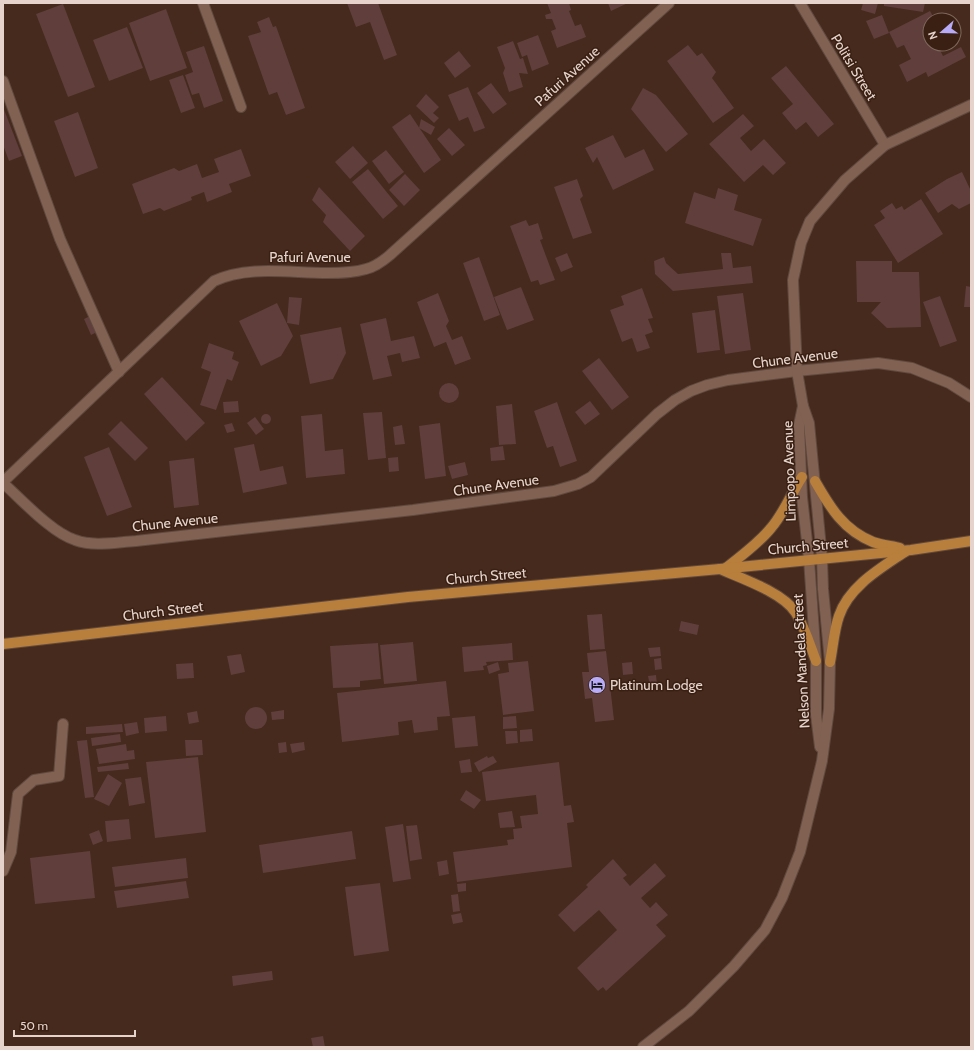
<svg xmlns="http://www.w3.org/2000/svg" width="974" height="1050" viewBox="0 0 974 1050" font-family="Cabin,sans-serif">
<style>
.building{fill:#5f3e3c}
.lines{fill:none;stroke-linecap:round;stroke-linejoin:round}
.street-casing{stroke:#5f483d;stroke-width:12}
.secondary-casing{stroke:#5f483d;stroke-width:12}
.primary-casing{stroke:#5f483d;stroke-width:12}
.street{stroke:#806152;stroke-width:10}
.secondary{stroke:#806152;stroke-width:10}
.primary{stroke:#b87e3b;stroke-width:10}
.labels{text-anchor:middle;stroke-width:3;stroke-linejoin:round;paint-order:stroke}
.street-label{font-size:14px;fill:#e6d4cc;stroke:#3a2013}
.poi-label{font-size:14px;fill:#e6d4cc;stroke:#3a2013;text-anchor:start}
</style>
<rect width="100%" height="100%" fill="#452a1d"/>
<g class="building">
<path d="M347 3H378L397 55 384 60 370 22 356 27Z"/>
<path d="M547 3H569L571 10 569 11 575 26 581 24 586 37 557 48 551 31 556 29 552 19H546L545 15 551 13Z"/>
<path d="M608 3H628L611 11Z"/>
<path d="M863 3H878L875 14 861 10Z"/>
<path d="M884 3H925L923 12 884 6Z"/>
<path d="M63 4 95 87 68 97 36 14Z"/>
<path d="M166 9 187 68 150 81 129 23Z"/>
<path d="M930 11 935 20H930V27L928 28 930 31V44H937L943 56 961 47 966 57 928 77 926 72 907 82 899 65 911 59 904 45 897 48 889 32Z"/>
<path d="M882 15 889 33 874 39 866 21Z"/>
<path d="M269 17 273 27 276 26 305 108 286 115 277 92 269 95 248 36 261 32 257 22Z"/>
<path d="M127 27 143 68 109 81 93 40Z"/>
<path d="M538 35 549 64 532 71 527 55 522 57 517 43Z"/>
<path d="M513 41 520 59 523 58 528 74 519 73 523 87 509 92 503 73 505 68 497 47Z"/>
<path d="M688 45 697 56 702 53 716 72 712 78 734 108 713 123 667 61Z"/>
<path d="M204 46 223 101 204 108 199 93 192 95 185 75 193 72 186 52Z"/>
<path d="M459 51 471 66 455 78 444 63Z"/>
<path d="M786 66 834 124 818 137 806 122 796 130 782 113 793 104 771 78Z"/>
<path d="M183 75 195 108 181 113 169 80Z"/>
<path d="M491 83 507 104 493 114 477 93Z"/>
<path d="M468 87 485 128 474 132 468 117 459 121 448 95Z"/>
<path d="M643 88 656 95 688 134 666 152 631 109Z"/>
<path d="M426 94 439 107 433 113 439 118 434 123 416 106Z"/>
<path d="M3 107 22 156 9 161 3 145Z"/>
<path d="M78 112 98 168 75 177 54 121Z"/>
<path d="M410 114 441 160 424 173 392 127Z"/>
<path d="M743 114 754 126 740 138 751 151 764 139 786 163 773 175 763 165 744 182 709 144Z"/>
<path d="M421 119 435 127 431 135 419 128Z"/>
<path d="M449 128 465 145 452 156 437 139Z"/>
<path d="M613 135 625 158 644 149 654 170 613 190 597 157 593 163 585 148Z"/>
<path d="M353 146 368 163 350 179 335 162Z"/>
<path d="M241 149 251 176 229 184 232 192 207 202 204 192 191 197 192 200 164 211 160 208 143 214 132 184 174 168 179 171 197 164 202 178 219 172 214 159Z"/>
<path d="M386 150 404 172 389 184 372 161Z"/>
<path d="M368 169 398 206 383 219 352 182Z"/>
<path d="M962 172 971 191V203L959 209 952 204 938 213 925 193 947 179Z"/>
<path d="M405 174 420 190 404 206 389 190Z"/>
<path d="M577 179 583 196 580 199 592 233 573 239 554 187Z"/>
<path d="M319 187 365 236 350 251 323 222 326 215 312 200Z"/>
<path d="M718 188 738 195 734 210 762 219 753 246 685 223 694 192 715 199Z"/>
<path d="M921 199 943 234 898 263 874 225 885 218 880 211 892 203 896 209 902 206 904 210Z"/>
<path d="M526 220 529 226 538 223 543 239 540 240 555 280 540 285 538 280 531 282 510 226Z"/>
<path d="M567 253 573 267 561 272 555 258Z"/>
<path d="M721 253H731L733 268 751 266 753 283 673 291 655 274 654 261 664 257 666 263 678 274 723 269Z"/>
<path d="M479 257 500 315 484 321 463 263Z"/>
<path d="M856 261H892V272H919L921 327 887 328 871 313 881 302H857Z"/>
<path d="M966 286 971 287V307H964Z"/>
<path d="M521 287 534 320 507 330 494 297Z"/>
<path d="M642 288 653 318 648 319 653 332 645 335 650 348 637 352 632 338 622 342 610 310 624 305 621 296Z"/>
<path d="M438 293 449 321 446 326 452 340 462 336 471 359 455 365 446 342 434 347 417 302Z"/>
<path d="M743 293 751 350 725 354 717 296Z"/>
<path d="M940 296 957 341 940 347 923 302Z"/>
<path d="M289 297 302 298 299 325 287 323Z"/>
<path d="M277 303 293 336 281 356 261 366 239 321Z"/>
<path d="M715 310 720 350 697 353 692 313Z"/>
<path d="M92 315 99 331 91 335 84 319Z"/>
<path d="M386 318 391 341 414 336 420 358 402 362 400 353 387 356 392 376 373 380 360 324Z"/>
<path d="M341 327 346 353 333 379 310 384 300 335Z"/>
<path d="M209 343 234 352 232 359 239 362 232 381 227 379 216 410 200 405 211 372 201 368Z"/>
<path d="M599 358 629 397 612 410 582 371Z"/>
<path d="M162 377 205 423 186 441 144 394Z"/>
<circle cx="449" cy="393" r="10"/>
<path d="M238 401 239 412 224 413 223 402Z"/>
<path d="M590 401 600 414 585 425 575 412Z"/>
<path d="M557 402 577 461 560 467 553 446 547 448 534 411Z"/>
<path d="M512 404 516 444 499 445 496 406Z"/>
<path d="M382 412 386 458 368 460 363 413Z"/>
<circle cx="266" cy="419" r="5"/>
<path d="M322 414 325 451 343 449 345 474 306 478 301 416Z"/>
<path d="M255 417 264 429 256 435 247 423Z"/>
<path d="M121 421 148 448 135 461 108 434Z"/>
<path d="M232 423 235 431 227 433 224 425Z"/>
<path d="M440 423 446 476 425 479 419 426Z"/>
<path d="M402 425 405 444 395 445 393 427Z"/>
<path d="M254 444 260 471 283 466 287 484 243 493 234 448Z"/>
<path d="M503 446 505 460 491 461 490 448Z"/>
<path d="M109 447 132 507 107 516 84 457Z"/>
<path d="M398 457 399 471 389 472 388 458Z"/>
<path d="M194 458 199 505 174 508 169 461Z"/>
<path d="M465 462 468 475 452 479 448 466Z"/>
<path d="M602 614 605 649 590 650 587 615Z"/>
<path d="M681 621 699 625 697 635 679 631Z"/>
<path d="M413 642 417 681 384 684 380 645Z"/>
<path d="M378 643 381 679 360 681V687L333 688 330 646Z"/>
<path d="M512 643 513 660 486 662 487 665 483 666 484 670 464 672 462 647Z"/>
<path d="M660 647 661 656 650 657 648 648Z"/>
<path d="M606 651 614 720 595 722 592 698 585 699 582 672H589L587 653Z"/>
<path d="M241 654 245 672 231 675 227 656Z"/>
<path d="M661 658 662 669 655 670 654 659Z"/>
<path d="M528 661 534 711 503 715 498 674 509 672 508 663Z"/>
<path d="M498 662 500 670 489 674 487 666Z"/>
<path d="M632 662 633 674 623 675 622 663Z"/>
<path d="M193 663 194 678 177 679 176 664Z"/>
<path d="M656 675 657 685 650 686 648 676Z"/>
<path d="M446 681 450 716 437 717 438 730 414 733 412 720 398 722 399 735 342 742 337 693Z"/>
<circle cx="256" cy="718" r="11"/>
<path d="M284 710V719L272 720 271 712Z"/>
<path d="M197 711 199 722 189 724 187 713Z"/>
<path d="M166 716 167 731 145 733 144 718Z"/>
<path d="M475 716 478 746 455 748 452 718Z"/>
<path d="M516 716 517 728 503 729V717Z"/>
<path d="M137 722 139 733 126 736 124 724Z"/>
<path d="M122 724 123 732 86 734V727Z"/>
<path d="M532 729 533 741 520 742V730Z"/>
<path d="M505 731H517L518 743 506 744Z"/>
<path d="M120 734 121 742 92 746 91 738Z"/>
<path d="M87 740 94 797 85 798 77 741Z"/>
<path d="M185 740H202L203 755 186 756Z"/>
<path d="M286 742 287 752 279 753 278 743Z"/>
<path d="M304 742 305 750 292 753 290 744Z"/>
<path d="M126 744 127 751 134 750 135 759 99 764 96 749Z"/>
<path d="M487 756 488 758 493 756 497 762 479 772 474 763Z"/>
<path d="M198 757 206 832 155 838 146 762Z"/>
<path d="M470 759 472 772 461 773 459 761Z"/>
<path d="M559 762 564 806 571 805 574 822 567 823 572 867 457 882 453 852 508 845 507 840 514 839 513 829 522 828 520 816 538 814 536 795 486 801 482 772Z"/>
<path d="M128 763 129 769 98 772 97 767Z"/>
<path d="M108 774 122 783 109 806 94 799Z"/>
<path d="M141 777 145 803 129 806 125 779Z"/>
<path d="M466 790 481 800 474 809 460 800Z"/>
<path d="M512 811 515 827 500 828 498 813Z"/>
<path d="M129 819 131 839 107 842 105 821Z"/>
<path d="M403 824 411 879 393 882 385 827Z"/>
<path d="M417 825 422 859 410 861 406 826Z"/>
<path d="M99 830 103 841 93 845 89 834Z"/>
<path d="M352 831 356 859 263 873 259 845Z"/>
<path d="M90 851 95 898 35 904 30 858Z"/>
<path d="M186 858 188 878 115 887 112 867Z"/>
<path d="M613 859 627 875 623 878 630 886 655 863 666 876 641 898 650 908 656 902 668 915 656 925 666 936 606 991 603 987 598 991 577 968 617 930 599 910 574 932 558 915 588 887 586 885Z"/>
<path d="M447 860 449 874 439 876 437 862Z"/>
<path d="M186 881 189 898 117 908 114 891Z"/>
<path d="M380 883 389 951 354 956 345 887Z"/>
<path d="M466 883V891L458 892 457 884Z"/>
<path d="M458 894 460 911 453 912 451 895Z"/>
<path d="M461 913 463 922 453 924 451 915Z"/>
<path d="M272 971 273 980 233 986 232 976Z"/>
<path d="M323 1036 325 1047H313L311 1038Z"/>
</g>
<g class="lines">
<defs>
<g id="street">
<path d="M203 3 241 107"/>
<path d="M800 3 885 145"/>
<path d="M3 81 60 239 119 372"/>
<path d="M803 406 799 425 802 497 809 559"/>
<path d="M3 482 214 281C248 265 289 273 327 273 340 273 353 273 366 269 375 267 383 261 390 255L669 3"/>
<path d="M3 483C22 500 52 533 75 540 94 547 117 542 136 541L413 510 554 491 578 484 591 477 657 414 675 400 691 391 707 385 728 380 797 371 878 363 912 368 949 383 971 397"/>
<path d="M822 558 809 423 803 406 797 371 793 280 801 243 810 221 845 180 885 145 971 105"/>
<path d="M3 871 11 852 18 794 34 780 59 776 63 724"/>
</g>
<g id="secondary">
<path d="M809 559 816 661V715L820 747"/>
<path d="M643 1047 689 1011 734 966 765 930 782 898 800 852 822 761 829 709 830 662 823 589 822 558"/>
</g>
<g id="primary">
<path d="M815 481C830 507 843 530 873 542 881 545 892 546 900 548"/>
<path d="M726 568C742 555 758 544 771 528 784 513 791 494 802 477"/>
<path d="M720 569C741 578 784 593 796 613 805 628 810 645 816 661"/>
<path d="M3 644 408 597 720 569 911 550 971 541"/>
<path d="M830 662C833 647 834 630 839 616 849 586 881 568 906 551"/>
</g>
</defs>
<use href="#street" class="street-casing"/>
<use href="#secondary" class="secondary-casing"/>
<use href="#primary" class="primary-casing"/>
<use href="#street" class="street"/>
<use href="#secondary" class="secondary"/>
<use href="#primary" class="primary"/>
</g>
<defs>
<symbol id="hotel-disc" viewBox="-11 -11 22 22"><circle r="9.5" fill="#b8abf7" stroke="#3a2013"/><path d="M-6-4.5h1.5V1H6V5H4.5V3h-9V5H-6ZM-4 0a1.8 1.8 0 1 1 3.6 0ZM.5 0V-2.5h3Q6-2.5 6 0Z" fill="#111"/></symbol>
</defs>
<g fill-rule="evenodd">
<use href="#hotel-disc" x="587" y="675" width="20" height="20"/>
</g>
<g class="labels">
<g class="street-label">
<text transform="translate(854 67) rotate(59)" y="5">Politsi Street</text>
<text transform="translate(567 76) rotate(-42)" y="5">Pafuri Avenue</text>
<text x="310" y="262">Pafuri Avenue</text>
<text transform="translate(795 358) rotate(-7)" y="5">Chune Avenue</text>
<text transform="translate(789 471) rotate(-92)" y="5">Limpopo Avenue</text>
<text transform="translate(496 485) rotate(-8)" y="5">Chune Avenue</text>
<text transform="translate(175 522) rotate(-6)" y="5">Chune Avenue</text>
<text transform="translate(808 546) rotate(-5)" y="5">Church Street</text>
<text transform="translate(486 576) rotate(-5)" y="5">Church Street</text>
<text transform="translate(163 611) rotate(-7)" y="5">Church Street</text>
<text transform="translate(801 661) rotate(-93)" y="5">Nelson Mandela Street</text>
</g>
<g class="poi-label">
<text x="610" y="690">Platinum Lodge</text>
</g>
</g>
<rect width="974" height="1050" fill="none" stroke="#e6d4cc" stroke-width="8"/>
<g transform="translate(942 32) rotate(250)"><circle r="19" fill="#3a2013" stroke="#7f685d"/>
<path d="M0-3L7 15L0 10L-7 15Z" fill="#b8abf7"/>
<text y="-6" font-size="11" font-weight="bold" text-anchor="middle" fill="#e6d4cc">N</text>
</g>
<path d="M14 1030v6h121v-6" fill="none" stroke="#e6d4cc" stroke-width="2"/>
<text x="20" y="1030" font-size="12" fill="#e6d4cc" stroke="#3a2013" stroke-width="3" paint-order="stroke">50 m</text>
</svg>
